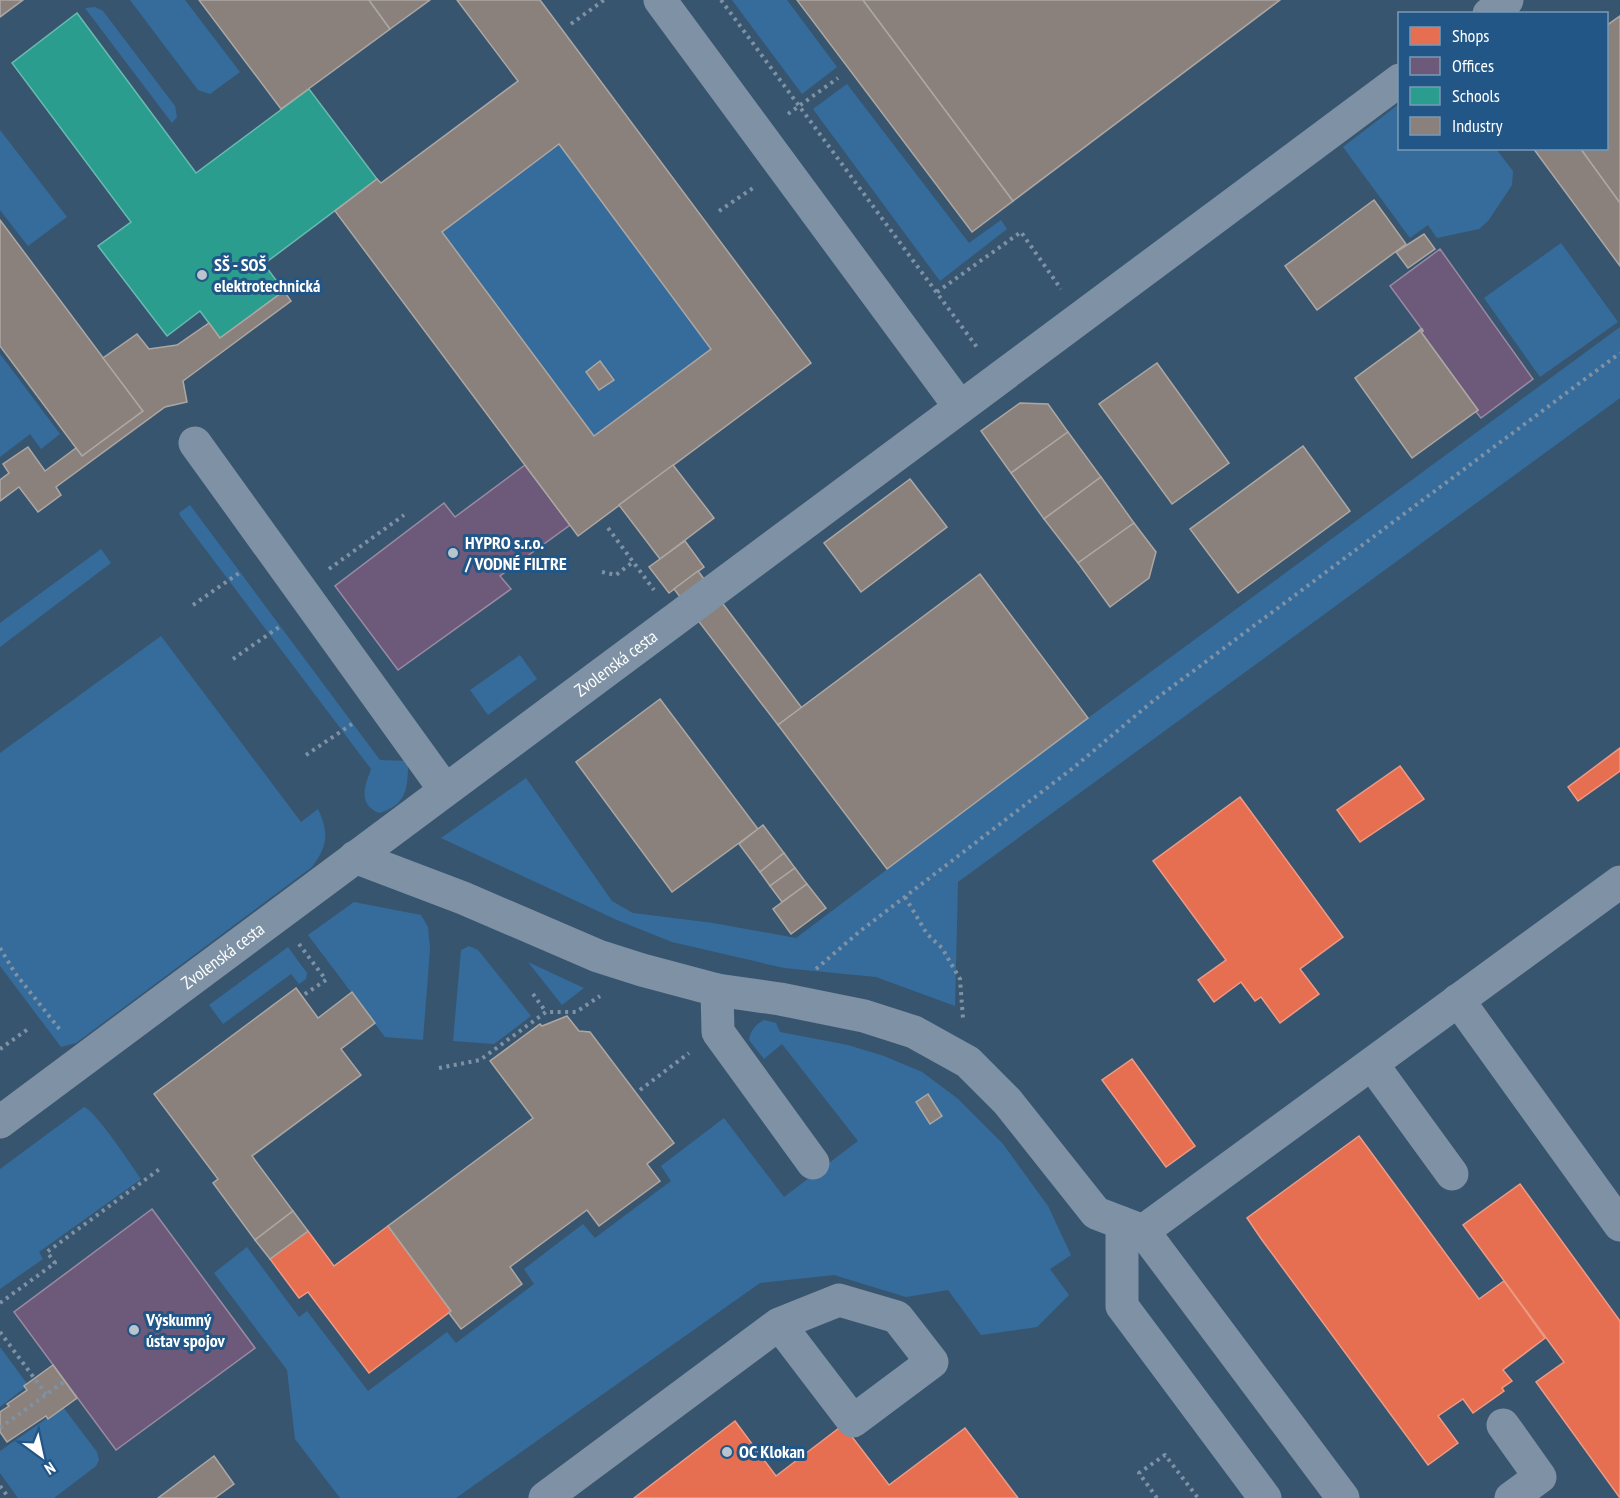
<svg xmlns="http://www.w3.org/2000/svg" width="1620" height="1498" viewBox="0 0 1620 1498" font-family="'PT Sans Narrow',sans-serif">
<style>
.green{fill:#356c9c}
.shops{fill:#e76f51;stroke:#ee9a85;stroke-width:1.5}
.offices{fill:#6d597a;stroke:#998ba2;stroke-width:1.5}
.schools{fill:#2a9d8f;stroke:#6abab1;stroke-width:1.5}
.industry{fill:#8a817c;stroke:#ada7a3;stroke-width:1.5;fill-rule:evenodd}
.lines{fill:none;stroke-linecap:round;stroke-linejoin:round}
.path{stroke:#7f92a5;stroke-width:4;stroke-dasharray:3 4.5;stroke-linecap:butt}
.minor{stroke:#7f92a5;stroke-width:33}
.poi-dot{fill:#b9c4cd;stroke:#215686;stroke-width:2}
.labels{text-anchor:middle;stroke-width:6;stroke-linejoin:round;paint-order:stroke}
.poi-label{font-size:18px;font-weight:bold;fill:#fff;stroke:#215686;text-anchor:start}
.street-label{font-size:18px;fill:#fff;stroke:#215686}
</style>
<rect width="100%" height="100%" fill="#38556f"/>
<g class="green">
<path d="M130 0H185L240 72 210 94 198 90Z"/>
<path d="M732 0H787L837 67 802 94Z"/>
<path d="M95 7 103 11 175 106 177 117 172 123 85 8Z"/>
<path d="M847 84 969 243 1001 220 1007 229 940 281 813 109Z"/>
<path d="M1399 104 1400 148 1496 149 1513 171 1512 185 1488 221 1479 229 1437 238 1428 225 1410 238 1343 147Z"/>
<path d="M0 130 67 217 28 246 0 210Z"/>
<path d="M559 144 711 349 594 436 442 232Z"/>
<path d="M1561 243 1618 322 1540 377 1484 298Z"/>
<path d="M1620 327V398L958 882 955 1006 876 977 784 968 672 942 617 920 441 838 526 778 612 901 633 913 713 923 796 938 1088 718Z"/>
<path d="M0 354 60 434 41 449 30 434 0 457Z"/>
<path d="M190 505 380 760 408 761C408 788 407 805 379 813 357 804 365 786 371 769L181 517 179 513Z"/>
<path d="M101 549 111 563 0 647V623Z"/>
<path d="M161 636 301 822 318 809C329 833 328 846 312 867L76 1043 61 1047 0 966V753Z"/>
<path d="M520 655 537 679 488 715 470 690Z"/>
<path d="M354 902 421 915 428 927 430 949 423 1040 385 1037 308 935Z"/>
<path d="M469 946 478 950 531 1016 494 1044 453 1041 461 950Z"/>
<path d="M288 947 307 973 306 979 299 984 291 974 223 1024 209 1005Z"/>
<path d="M528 962 584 988 562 1005Z"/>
<path d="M764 1020 776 1023 780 1032 848 1045 884 1056 922 1072 957 1098 1003 1144 1048 1206 1071 1255 1050 1269 1069 1295 1037 1327 981 1335 948 1290 906 1297 834 1275 760 1283 456 1498H340L295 1439 287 1370 214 1273 247 1247 299 1317 307 1311 368 1391 447 1332 456 1343 534 1284 524 1269 583 1224 595 1238 671 1181 661 1166 724 1118 784 1197 858 1141 782 1044 764 1059 749 1040C751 1030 755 1025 764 1020Z"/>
<path d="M84 1107C95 1110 132 1166 141 1179L39 1252 43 1259 0 1289V1169Z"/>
<path d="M0 1347 28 1385 0 1407Z"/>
<path d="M63 1407 97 1452 99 1460 96 1466 54 1498H18L0 1473V1451Z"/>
</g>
<g class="shops">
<path d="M1620 748V771L1578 801 1568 787Z"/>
<path d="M1400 766 1424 799 1360 842 1337 810Z"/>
<path d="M1240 797 1343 937 1300 969 1319 994 1280 1023 1261 997 1255 1001 1241 982 1214 1002 1198 980 1226 960 1153 861Z"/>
<path d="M1132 1059 1195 1146 1166 1167 1102 1080Z"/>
<path d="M1359 1136 1479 1299 1504 1281 1545 1338 1503 1370 1512 1381 1502 1388 1504 1391 1473 1413 1463 1399 1438 1416 1458 1443 1428 1465 1262 1240 1247 1218Z"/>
<path d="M1520 1184 1620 1321V1498L1536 1382 1564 1362 1463 1225Z"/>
<path d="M388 1226 451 1311 369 1373 308 1292 299 1298 270 1259 308 1231 334 1266Z"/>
<path d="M735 1421 776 1476 843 1425 889 1485 965 1428 1018 1498H634Z"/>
</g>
<g class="offices">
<path d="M1440 249 1533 379 1481 418 1476 412 1478 410 1421 332 1423 331 1422 329 1418 332 1421 328 1390 286Z"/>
<path d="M525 465 570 525 500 576 511 589 398 670 335 586 444 503 455 517Z"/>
<path d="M152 1209 255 1348 116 1450 14 1312Z"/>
</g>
<path class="schools" d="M77 13 196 173 309 89 377 179 264 264 284 291 220 338 200 311 167 336 98 246 131 222 12 63Z"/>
<g class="industry">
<path d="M0 0H23L0 17Z"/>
<path d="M199 0H369L390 29 281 109Z"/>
<path d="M369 0H430L390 29Z"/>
<path d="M457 0H540L811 363 578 536 335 211 377 179 381 183 518 81ZM559 144 711 349 594 436 442 232Z"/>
<path d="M797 0H863L1013 201 972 232Z"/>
<path d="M863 0H1280L1013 201Z"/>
<path d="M1620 16V203L1580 148H1606V26Z"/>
<path d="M1533 148H1580L1620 203V266Z"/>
<path d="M1374 200 1406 244 1317 310 1285 266Z"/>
<path d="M0 220 143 411 82 456 0 346Z"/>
<path d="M1424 234 1435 249 1408 268 1396 252Z"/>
<path d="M284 291 291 301 183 381 187 402 165 407 56 487 61 495 38 512 19 487 0 501V480L9 473 3 464 28 447 45 471 76 448 82 456 143 411 103 358 137 334 149 349 177 345 209 323 220 338Z"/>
<path d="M1422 329 1423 331 1421 332 1478 410 1412 458 1355 378Z"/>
<path d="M600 361 614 380 599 390 586 372Z"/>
<path d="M1157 363 1229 463 1172 504 1099 404Z"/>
<path d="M1020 403 1048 404 1068 432 1011 473 981 431Z"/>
<path d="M1068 432 1101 477 1044 519 1011 473Z"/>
<path d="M1303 446 1350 511 1238 593 1190 529Z"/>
<path d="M673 465 714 518 660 559 619 505Z"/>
<path d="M1101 477 1134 523 1078 563 1044 519Z"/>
<path d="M910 479 947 527 861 592 824 543Z"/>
<path d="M1134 523 1156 552 1149 578 1110 607 1078 563Z"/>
<path d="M685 541 704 567 669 593 649 567Z"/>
<path d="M698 571 802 708 778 725 674 589Z"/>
<path d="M980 574 1088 718 887 869 778 725Z"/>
<path d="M660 699 758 829 672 892 576 762Z"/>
<path d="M763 825 784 853 760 872 739 844Z"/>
<path d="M784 853 795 868 770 886 760 872Z"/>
<path d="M795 868 807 884 782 902 770 886Z"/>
<path d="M807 884 826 908 791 934 773 909Z"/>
<path d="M296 988 318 1018 352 992 375 1023 341 1049 361 1075 252 1156 293 1211 255 1240 213 1183 218 1179 154 1094Z"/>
<path d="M567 1016 579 1031 590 1032 674 1143 647 1164 660 1181 599 1226 587 1210 510 1267 522 1284 461 1329 449 1313 451 1311 388 1226 533 1118 490 1061 540 1024 542 1026Z"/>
<path d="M928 1094 942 1116 930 1124 916 1102Z"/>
<path d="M293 1211 308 1231 270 1259 255 1240Z"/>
<path d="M53 1365 77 1398 48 1419 46 1416 7 1442 0 1432V1412L9 1406 7 1404 27 1390 24 1386Z"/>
<path d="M214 1456 234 1484 215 1498H158Z"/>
</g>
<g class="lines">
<g class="path">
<path d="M721 0 979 350"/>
<path d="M571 24 604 0"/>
<path d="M788 114 838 78"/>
<path d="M719 211 753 188"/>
<path d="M937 292 1021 232 1061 289"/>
<path d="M608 528 654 590"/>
<path d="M329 569 404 515"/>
<path d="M602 572 616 575 633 562"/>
<path d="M193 605 242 571"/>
<path d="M233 659 282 625"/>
<path d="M306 755 352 724"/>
<path d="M905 897 927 934 942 948 960 979 963 1019"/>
<path d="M299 944 326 980 302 996"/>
<path d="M0 948 15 973 61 1031"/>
<path d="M816 969 859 932 1073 768 1153 701 1620 353"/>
<path d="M533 994 546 1012"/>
<path d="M0 1049 28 1029"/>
<path d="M439 1068 480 1060 546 1012H576L600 996"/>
<path d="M640 1090 689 1053"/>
<path d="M0 1303 55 1263 47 1252 161 1168"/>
<path d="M0 1332 46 1394"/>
<path d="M0 1428 65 1381"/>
<path d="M0 1486 9 1498"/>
<path d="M1157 1498 1139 1473 1165 1455 1198 1498"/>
</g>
<g class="minor">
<path d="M660 0 960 407"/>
<path d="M1489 14 1507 0"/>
<path d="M195 443 445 790"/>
<path d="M355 857 463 898 598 956 642 970 717 990 780 999 864 1016 914 1032 968 1062 1007 1101 1096 1213 1143 1231 1343 1498"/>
<path d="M717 990 718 1032 813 1163"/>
<path d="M1458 1000 1620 1225"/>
<path d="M1372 1064 1452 1174"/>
<path id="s1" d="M0 1122 1400 80"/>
<path d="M1122 1223V1306L1265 1498"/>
<path d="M1143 1231 1620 882"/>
<path d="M1503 1425 1540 1477 1511 1498"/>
<path d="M545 1498 779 1324 839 1300 897 1317 932 1362 853 1421 779 1324"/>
</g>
</g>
<g class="poi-dot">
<circle cx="202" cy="275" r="6"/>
<circle cx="453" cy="553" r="6"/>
<circle cx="134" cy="1330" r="6"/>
<circle cx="727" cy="1452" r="6"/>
</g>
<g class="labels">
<g class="poi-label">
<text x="214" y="271">SŠ - SOŠ<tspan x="214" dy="21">elektrotechnická</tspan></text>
<text x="465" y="549">HYPRO s.r.o.<tspan x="465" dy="21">/ VODNÉ FILTRE</tspan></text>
<text x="146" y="1326">Výskumný<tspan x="146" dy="21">ústav spojov</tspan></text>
<text x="739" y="1458">OC Klokan</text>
</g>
<g class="street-label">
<text dy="6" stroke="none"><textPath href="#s1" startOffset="768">Zvolenská cesta</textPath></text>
<text dy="6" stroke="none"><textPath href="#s1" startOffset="278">Zvolenská cesta</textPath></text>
</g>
</g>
<rect x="1398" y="12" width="210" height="138" fill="#215686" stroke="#7a9ab6" stroke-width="1.5"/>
<rect x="1410" y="27" width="30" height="18" fill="#e76f51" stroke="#7a9ab6" stroke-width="1.5"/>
<text x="1452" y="42" font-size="18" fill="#ffffff">Shops</text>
<rect x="1410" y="57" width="30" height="18" fill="#6d597a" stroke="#7a9ab6" stroke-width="1.5"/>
<text x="1452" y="72" font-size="18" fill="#ffffff">Offices</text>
<rect x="1410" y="87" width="30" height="18" fill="#2a9d8f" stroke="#7a9ab6" stroke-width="1.5"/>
<text x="1452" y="102" font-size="18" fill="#ffffff">Schools</text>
<rect x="1410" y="117" width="30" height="18" fill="#8a817c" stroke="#7a9ab6" stroke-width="1.5"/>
<text x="1452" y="132" font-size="18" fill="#ffffff">Industry</text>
<g transform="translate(42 1456) rotate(147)" stroke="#215686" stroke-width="4.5" paint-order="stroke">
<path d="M0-4.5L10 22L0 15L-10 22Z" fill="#ffffff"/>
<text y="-9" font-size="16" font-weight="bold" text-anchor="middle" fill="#ffffff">N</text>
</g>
</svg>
